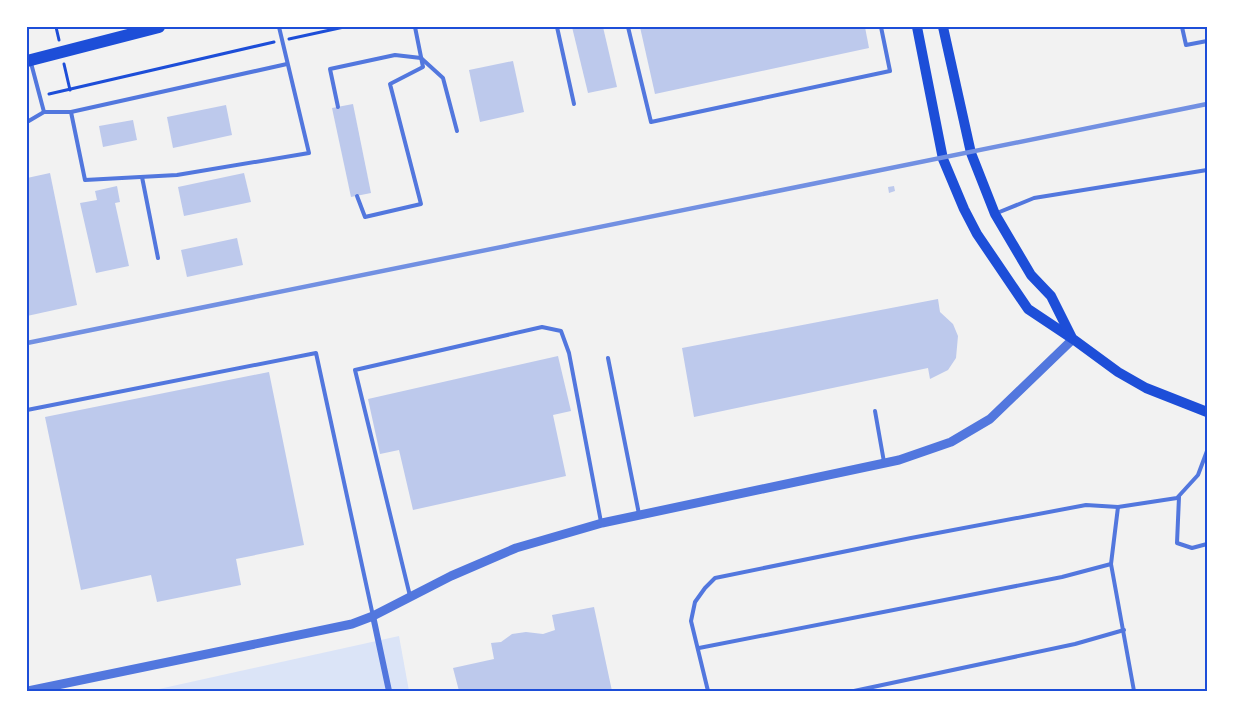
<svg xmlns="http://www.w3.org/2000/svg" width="1234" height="718" viewBox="0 0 1234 718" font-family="'Alegreya Sans',sans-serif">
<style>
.green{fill:#dbe4f7}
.building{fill:#bdc9ec}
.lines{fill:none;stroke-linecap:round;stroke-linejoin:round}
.path{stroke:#1d4ed8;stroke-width:3}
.service{stroke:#5277de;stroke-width:4}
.minor{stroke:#5277de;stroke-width:6}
.tertiary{stroke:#5277de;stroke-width:9}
.secondary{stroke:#1d4ed8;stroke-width:10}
.primary{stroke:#1d4ed8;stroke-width:12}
.rail{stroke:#7290e2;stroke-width:4.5}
.neatline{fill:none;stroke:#1d4ed8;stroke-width:2}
</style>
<rect width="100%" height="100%" fill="#f2f2f2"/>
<path class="green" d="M399 636 409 691H150Z"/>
<g class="building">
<path d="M572 27H603L617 87 588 93Z"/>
<path d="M640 27H865L869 48 655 94Z"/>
<path d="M513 61 524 112 480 122 469 70Z"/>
<path d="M353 104 371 193 351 197 332 108Z"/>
<path d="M226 105 232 135 173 148 167 117Z"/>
<path d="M133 120 137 140 103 147 99 126Z"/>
<path d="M50 173 77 305 27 316V178Z"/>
<path d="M244 173 251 202 184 216 178 187Z"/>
<path d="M117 186 120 202 115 203 129 266 96 273 80 203 97 200 95 191Z"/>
<path d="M894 186 895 191 889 193 888 187Z"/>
<path d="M237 238 243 265 187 277 181 250Z"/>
<path d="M938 299 940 312 953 324 958 336 956 358 948 370 930 379 928 368 694 417 682 348Z"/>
<path d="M558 356 571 411 553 415 566 476 413 510 399 450 380 454 368 399Z"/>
<path d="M269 372 304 545 236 559 241 585 157 602 151 575 81 590 45 417Z"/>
<path d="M594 607 612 691H459L453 668 494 659 491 643 501 642 512 634 526 632 543 634 555 630 552 615Z"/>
</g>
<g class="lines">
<g class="path">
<path d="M56 27 59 40"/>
<path d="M289 39 344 27"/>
<path d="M64 64 70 90"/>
<path d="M49 94 274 42"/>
</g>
<g class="service">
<path d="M557 27 574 104"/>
<path d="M628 27 651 122 890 71 881 27"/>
<path d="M1182 27 1186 45 1207 41"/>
<path d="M31 63 44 112"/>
<path d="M338 107 330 69 395 55 421 58 443 78 457 131"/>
<path d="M71 112 85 180 177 175 309 153 279 27"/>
<path d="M27 122 44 112H71L287 64"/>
<path d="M142 177 158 258"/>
<path d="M357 196 365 217 421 204 390 84 423 67 415 27"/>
<path d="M997 213 1034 198 1207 170"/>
<path d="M608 358 639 514"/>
<path d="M27 410 316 353 373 616"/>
<path d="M875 411 884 462"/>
<path d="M1179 497 1177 543 1192 548 1207 544"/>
<path d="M1118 507 1111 564 1134 691"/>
<path d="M410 596 355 370 542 327 561 331 569 353 601 522"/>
<path d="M699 648 1062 577 1111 564"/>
<path d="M708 691 691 621 695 602 705 588 715 578 911 538 1086 505 1118 507 1177 498 1198 475 1207 451"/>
<path d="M854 691 1075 644 1124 630"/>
</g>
<path class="minor" d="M373 616 389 691"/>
<path class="tertiary" d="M28 691 352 624 373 616 451 576 516 548 602 523 899 460 951 442 990 419 1073 339"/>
<g class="secondary">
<path d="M917 27 943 159 964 209 977 234 1028 309 1073 339 1118 372 1146 388 1207 412"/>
<path d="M943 27 971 153 995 214 1031 275 1051 296 1071 336"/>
</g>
<path class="primary" d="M27 61 159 27"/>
<path class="rail" d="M27 343 1207 104"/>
</g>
<rect width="1234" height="718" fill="none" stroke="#ffffff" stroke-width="57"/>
<rect x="28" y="28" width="1178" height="662" class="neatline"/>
</svg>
